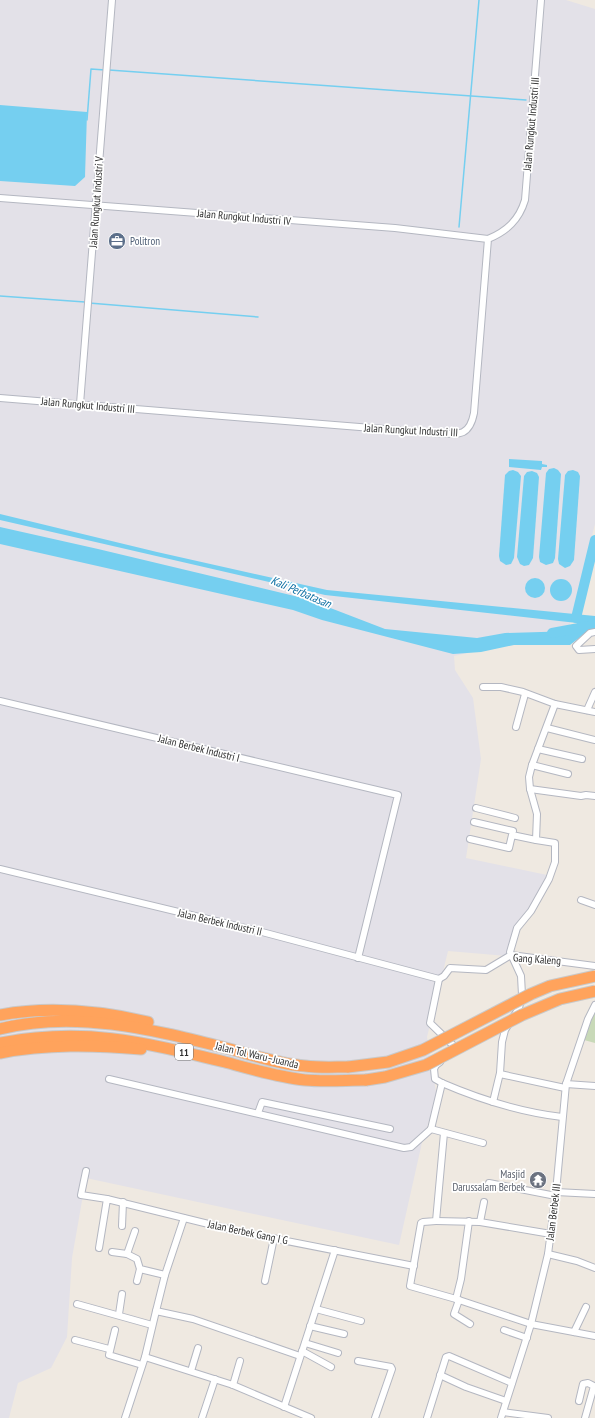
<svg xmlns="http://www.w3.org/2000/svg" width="595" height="1418" viewBox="0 0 595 1418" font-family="'PT Sans Narrow',sans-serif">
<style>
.industrial{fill:#e3e1e8}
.cemetery{fill:#c8d9b8}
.water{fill:#75cff0}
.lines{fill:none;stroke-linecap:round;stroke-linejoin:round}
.stream{stroke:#75cff0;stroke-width:1.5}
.river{stroke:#75cff0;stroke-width:10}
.street-casing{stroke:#b4b7c1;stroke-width:8}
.highway-casing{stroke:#c9c9c9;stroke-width:13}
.street{stroke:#fff;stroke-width:6}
.highway{stroke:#ffa35c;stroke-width:11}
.highway-bridge-casing{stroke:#c9c9c9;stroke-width:13;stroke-linecap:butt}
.highway-bridge{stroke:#ffa35c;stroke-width:11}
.labels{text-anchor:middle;stroke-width:3.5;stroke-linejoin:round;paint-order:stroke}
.shield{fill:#fff;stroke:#6d6d6d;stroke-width:1}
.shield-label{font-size:10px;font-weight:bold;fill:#2e2e2e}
.street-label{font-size:11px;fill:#2e2e2e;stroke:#fff}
.service-label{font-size:11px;fill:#4e5e75;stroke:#fff;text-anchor:start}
.worship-label{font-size:11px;fill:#5b616d;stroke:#fff;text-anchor:end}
.water-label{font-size:12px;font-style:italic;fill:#0d6fa3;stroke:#fff}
</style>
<rect width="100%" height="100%" fill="#efe9e1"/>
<path class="industrial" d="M0 0H566L595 9V524L568 631 454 656 455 670 473 698 481 759 466 858 547 875 538 898 518 921 507 956 448 951 427 1037 437 1098 423 1138 399 1245 86 1178 72 1258 67 1337 51 1368 18 1383 9 1418H0Z"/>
<path class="cemetery" d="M595 1008V1043L584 1040Z"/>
<g class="water">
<path d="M0 105 87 112 85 177 75 186 0 181Z"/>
<path d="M509 459 542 461V464L547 465V467H542L541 470 509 467Z"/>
<path d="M554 468 558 470 561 474 555 558 553 563 546 565 540 562 539 557 546 473 549 469Z"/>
<path d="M513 470 518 472 521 476 514 558 511 564 506 565 500 561 499 556 505 475 509 471Z"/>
<path d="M573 470 578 472 580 476 574 560 570 566 565 568 559 564 558 559 565 475 568 471Z"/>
<path d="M532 471 537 473 539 477 533 558 529 565 524 566 520 564 517 557 524 476 527 472Z"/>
<path d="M0 514 157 552 327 590 595 616V630L584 634 570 645H514L481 652 453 654 322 620 293 610 0 544V527L98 549 307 599 385 629 477 638 505 633 574 631 577 623 325 595 0 520Z"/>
<circle cx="535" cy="588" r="10"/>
<circle cx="561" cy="590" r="11"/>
</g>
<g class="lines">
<g class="stream">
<path d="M109 70 526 100"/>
<path d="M87 120 91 69 105 70"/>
<path d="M459 227 479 0"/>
<path d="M0 296 85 302"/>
<path d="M89 303 258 317"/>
</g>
<g class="river">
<path d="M576 618 595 540"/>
<path d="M552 633 595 625"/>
</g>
<defs>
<g id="street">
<path d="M0 198 395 228 488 239"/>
<path d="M0 398 434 433C456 434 469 439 474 413L488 239C507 231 519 220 525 200L541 0"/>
<path d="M80 404 112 0"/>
<path d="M595 632 590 633 576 646 579 650 595 649"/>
<path d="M483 687H501L523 692 555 704 595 712"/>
<path d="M0 701 398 795 358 958"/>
<path d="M587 710 595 692"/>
<path d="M516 727 525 694"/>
<path d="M547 728 595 740"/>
<path d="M538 749 582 759"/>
<path d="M532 765 568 774"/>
<path d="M530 789 581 796 586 795 595 796"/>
<path d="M476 808 515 818"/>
<path d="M474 822 513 831"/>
<path d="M470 839 509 848 512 835 536 840"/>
<path d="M0 869 262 932 439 979"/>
<path d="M581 900 595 905"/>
<path d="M439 979 430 1023 458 1050"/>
<path d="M439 979 444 976 450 968 486 970 511 955 595 966"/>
<path d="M440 1062 436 1065 434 1069 435 1079 442 1083C479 1099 521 1112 562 1117"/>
<path d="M500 1074 565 1088"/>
<path d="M109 1079 404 1148 411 1147 431 1129"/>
<path d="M566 1084 595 1086"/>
<path d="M493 1102 500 1073 502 1042 505 1030 519 1008 522 995 521 976 510 952 517 928 531 911 549 879 555 862V843L536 840 537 814 530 789 529 777 532 765 555 704"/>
<path d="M258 1113 262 1102 390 1129"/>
<path d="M431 1129 483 1143"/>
<path d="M431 1129 442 1083"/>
<path d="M444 1133 436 1221 423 1222 421 1223 410 1286 456 1299"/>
<path d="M86 1171 81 1195 107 1199"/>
<path d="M489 1183 556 1196"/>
<path d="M556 1192 595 1194"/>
<path d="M436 1221 480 1222 551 1234"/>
<path d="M469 1221 461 1279 456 1299 531 1324 595 1336"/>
<path d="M480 1222 484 1202"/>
<path d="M122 1226 123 1202"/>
<path d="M99 1248 107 1199 241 1232 414 1266"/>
<path d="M112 1252 127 1254 137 1259 140 1269 165 1275"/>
<path d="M127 1254 135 1231"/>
<path d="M548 1254 577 1261 595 1268"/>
<path d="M137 1281 140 1269"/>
<path d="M265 1281 274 1238"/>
<path d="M459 1300 454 1314 470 1324"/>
<path d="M77 1304 152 1325"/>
<path d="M316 1309 361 1321"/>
<path d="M156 1311 165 1275 184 1218"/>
<path d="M119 1314 122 1294"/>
<path d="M310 1326 344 1334"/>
<path d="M115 1330 109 1355 142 1365"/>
<path d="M504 1330 527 1338"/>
<path d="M574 1332 586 1307"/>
<path d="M75 1340 109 1349"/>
<path d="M305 1343 338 1353"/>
<path d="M302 1351 331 1367"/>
<path d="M145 1357 233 1385 311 1418"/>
<path d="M358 1361 391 1367 392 1369 375 1418"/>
<path d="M191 1371 198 1348"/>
<path d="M440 1375 466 1387 506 1401"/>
<path d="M233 1385 240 1361"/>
<path d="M579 1401 583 1384 588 1383 594 1386 585 1418"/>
<path d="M284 1407 335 1250"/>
<path d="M503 1412 548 1418"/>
<path d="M125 1418 145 1357 156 1311 193 1319 300 1356"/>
<path d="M202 1418 215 1379"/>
<path d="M427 1418 446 1357 449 1356 512 1383"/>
<path d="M501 1418 531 1324 548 1254 556 1192 566 1084 588 1019 595 1005"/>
</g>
<g id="highway">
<path d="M0 1015C49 1006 100 1011 148 1022"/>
<path d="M0 1029C74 1010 150 1029 222 1047 250 1054 277 1064 305 1066 319 1068 334 1067 348 1067"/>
<path d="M0 1043C85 1027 143 1042 225 1062 251 1069 278 1077 305 1080 326 1082 346 1080 366 1080"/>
<path d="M0 1053C47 1044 93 1045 141 1049"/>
</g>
</defs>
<use href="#street" class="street-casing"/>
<use href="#highway" class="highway-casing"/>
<use href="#street" class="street"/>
<use href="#highway" class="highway"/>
<defs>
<g id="highway-bridge">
<path d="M348 1067 388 1062 423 1050 531 994 550 986 595 976"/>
<path d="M366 1080 385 1077 426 1065 522 1015 560 999 595 991"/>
</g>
</defs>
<use href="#highway-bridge" class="highway-bridge-casing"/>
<use href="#highway-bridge" class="highway-bridge"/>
</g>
<defs>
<symbol id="office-disc" viewBox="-11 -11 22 22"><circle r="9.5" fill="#5c6f8a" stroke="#fff"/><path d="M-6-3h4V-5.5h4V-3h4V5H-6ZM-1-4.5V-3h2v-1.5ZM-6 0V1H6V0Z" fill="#fff"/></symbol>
<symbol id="temple-disc" viewBox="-11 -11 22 22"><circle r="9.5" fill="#6b7280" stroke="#fff"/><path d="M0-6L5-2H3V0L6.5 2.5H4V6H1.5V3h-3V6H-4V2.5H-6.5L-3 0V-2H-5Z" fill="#fff"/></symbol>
</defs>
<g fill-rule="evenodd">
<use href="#office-disc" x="107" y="231" width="20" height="20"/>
<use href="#temple-disc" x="528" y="1170" width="20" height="20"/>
</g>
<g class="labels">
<rect class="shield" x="175" y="1044" width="18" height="16" rx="3"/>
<g class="shield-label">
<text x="184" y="1056">11</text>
</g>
<g class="street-label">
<text transform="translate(531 124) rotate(-85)" y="4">Jalan Rungkut Industri III</text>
<text transform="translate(96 202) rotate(-86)" y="4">Jalan Rungkut Industri V</text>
<text transform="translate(244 217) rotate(5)" y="4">Jalan Rungkut Industri IV</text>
<text transform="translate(88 405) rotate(5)" y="4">Jalan Rungkut Industri III</text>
<text transform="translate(411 430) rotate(3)" y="4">Jalan Rungkut Industri III</text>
<text transform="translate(199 748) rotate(14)" y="4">Jalan Berbek Industri I</text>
<text transform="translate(220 922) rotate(13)" y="4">Jalan Berbek Industri II</text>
<text transform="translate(537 959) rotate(4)" y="4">Gang Kaleng</text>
<text transform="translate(257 1055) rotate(13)" y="4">Jalan Tol Waru–Juanda</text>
<text transform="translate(553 1212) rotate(-83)" y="4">Jalan Berbek III</text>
<text transform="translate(248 1232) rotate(12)" y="4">Jalan Berbek Gang I G</text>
</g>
<g class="service-label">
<text x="130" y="245">Politron</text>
</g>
<g class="worship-label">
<text x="525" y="1178">Masjid<tspan x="525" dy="13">Darussalam Berbek</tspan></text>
</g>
<g class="water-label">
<text transform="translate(301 592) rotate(23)" y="4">Kali Perbatasan</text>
</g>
</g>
</svg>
